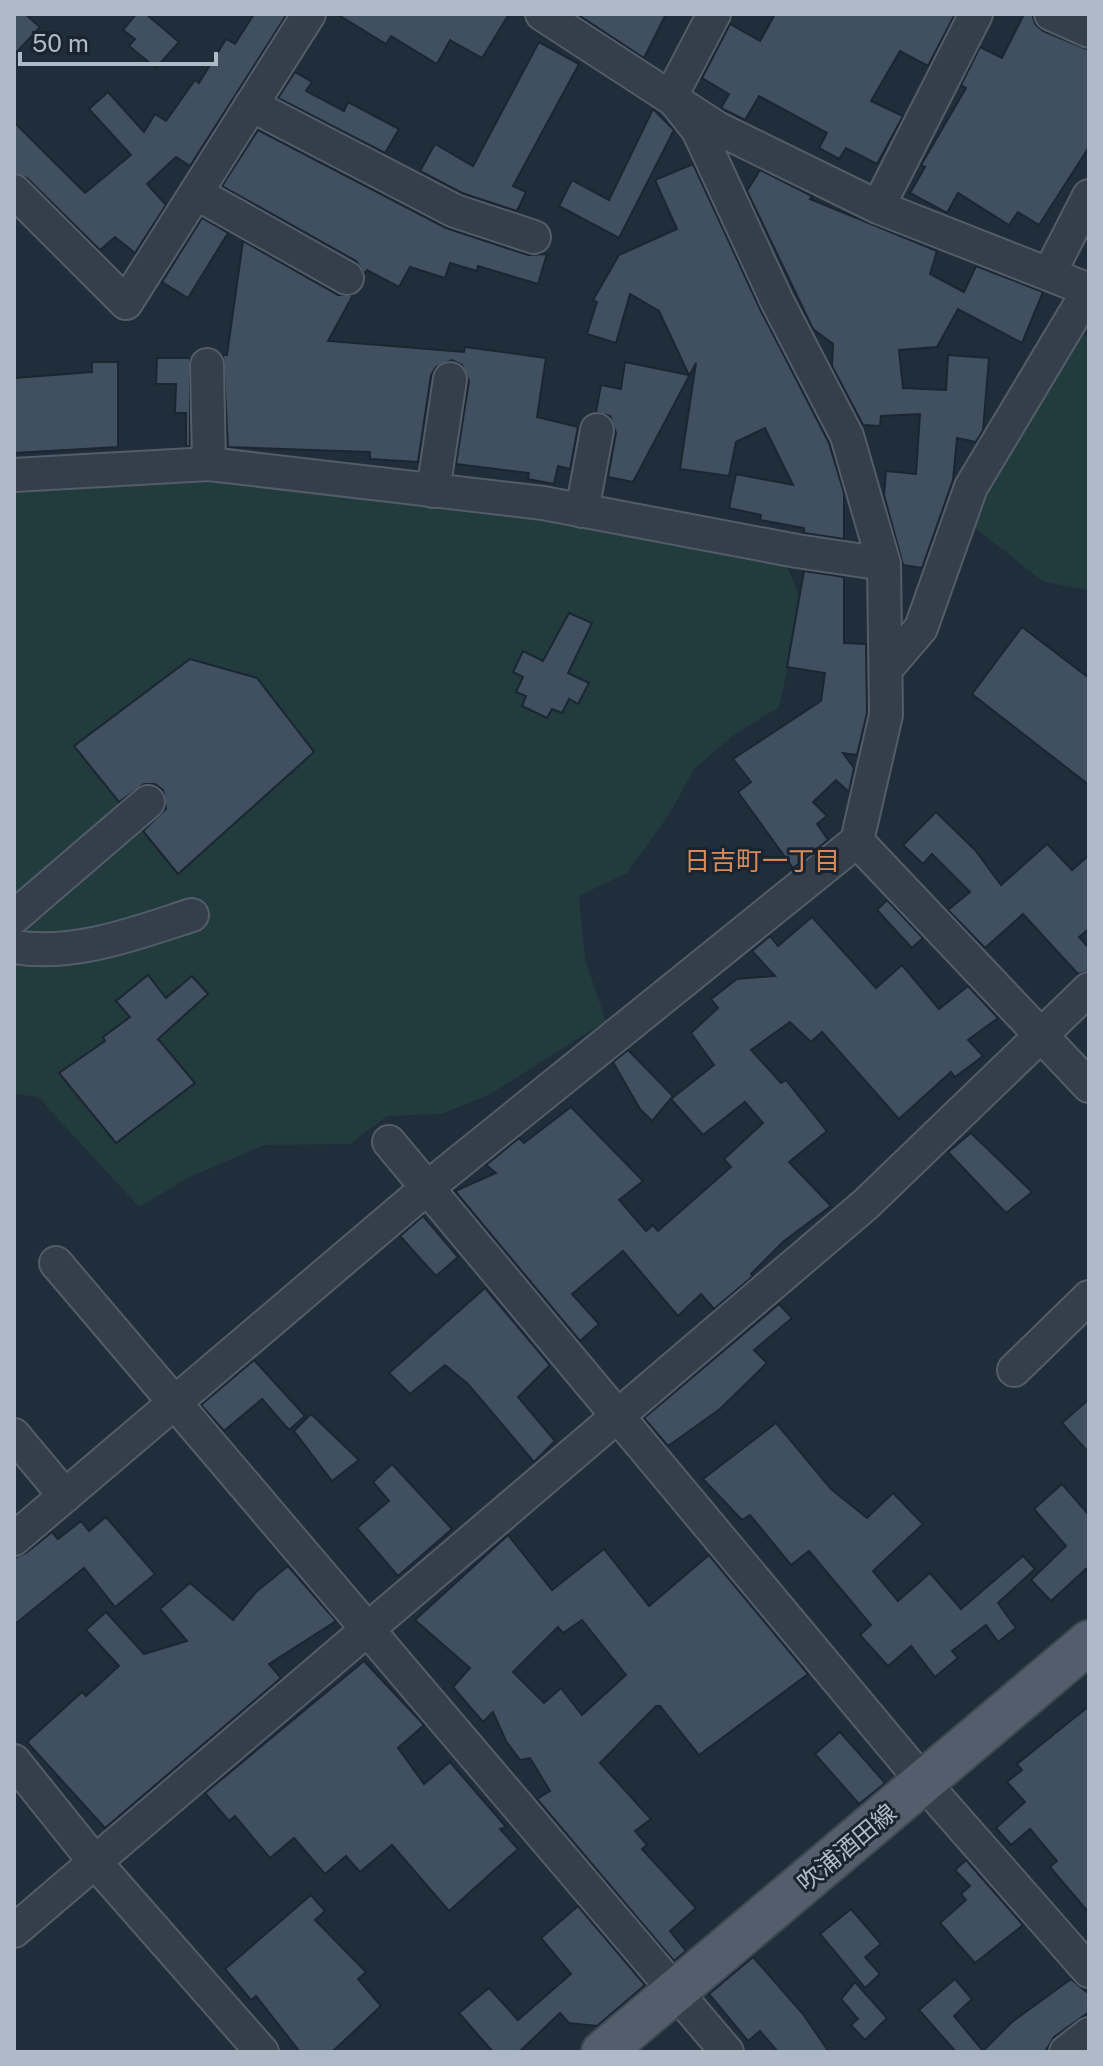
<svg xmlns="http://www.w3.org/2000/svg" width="1103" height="2066" viewBox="0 0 1103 2066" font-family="'Public Sans','Noto Sans JP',sans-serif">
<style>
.green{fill:#223b3c}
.building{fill:#415060;stroke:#1b2632;stroke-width:2;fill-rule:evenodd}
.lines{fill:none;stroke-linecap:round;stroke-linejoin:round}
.minor-casing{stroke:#525d69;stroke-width:36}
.major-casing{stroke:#3d4855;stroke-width:46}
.minor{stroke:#343f4b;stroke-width:32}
.major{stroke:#525e6c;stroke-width:42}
.labels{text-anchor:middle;stroke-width:6;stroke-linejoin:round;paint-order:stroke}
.street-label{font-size:24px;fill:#afbac8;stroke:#192430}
.neighbourhood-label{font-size:26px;fill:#db8957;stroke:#192430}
</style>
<rect width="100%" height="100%" fill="#202d3b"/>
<g class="green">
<path d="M1068 324 1089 338V590L1044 582 967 522Z"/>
<path d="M137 454 781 553 802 602 779 707 734 735 694 769 670 813 627 873 579 896 585 959 606 1021 489 1095 442 1114 387 1116 350 1144 265 1145 190 1177 139 1207 38 1097 14 1094V475Z"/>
</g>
<g class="building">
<path d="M14 14H25L40 27 14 55Z"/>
<path d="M136 14H146L179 42 156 68 129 46 135 39 123 30Z"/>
<path d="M254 14H287L190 166 176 157 147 184 166 205 135 253 115 237 100 250 27 178 14 173V122L85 193 131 155 89 109 108 92 144 132 155 114 166 121 195 80 199 83 226 39 235 44Z"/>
<path d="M337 14H509L482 58 450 40 437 64 391 36 386 44Z"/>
<path d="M577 14H666L644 58Z"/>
<path d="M775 14H955L928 66 900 51 871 101 903 116 877 164 846 148 839 159 819 148 827 133 759 96 745 120 721 108 729 94 702 78 730 24 760 41Z"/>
<path d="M1024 14H1032L1035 24 1043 31 1089 50V147L1039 225 1018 212 1009 225 958 193 947 213 910 193 925 167 921 165 966 88 961 85 980 47 1002 58Z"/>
<path d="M539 42 579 64 513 186 526 192 517 211 462 193 420 171 435 144 473 166Z"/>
<path d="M295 72 312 82 306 91 344 111 348 102 399 129 385 153 278 98Z"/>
<path d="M653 109 674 130 619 238 559 206 572 180 609 200Z"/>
<path d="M258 130 446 228 528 255 547 254 538 284 478 266 477 271 450 263 445 278 410 267 399 287 367 270 365 274 356 261 222 186Z"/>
<path d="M693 164 760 309 829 443 844 493V539L804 533V528L760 520 761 515 729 508 736 474 793 485 765 428 736 442 729 476 680 469 696 363 633 482 608 477 616 433 610 416 596 412 601 385 621 389 625 362 689 375 659 311 630 294 616 343 587 334 597 302 593 300 619 255 677 229 655 180Z"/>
<path d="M760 170 812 196 810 199 937 251 930 274 964 292 976 266 1043 292 1022 343 958 309 937 347 899 350 903 388 946 390 948 355 989 358 983 430 976 442 957 438 953 480 922 568 903 565 884 495 886 471 916 474 920 414 881 416 880 426 863 425 832 366 833 344 813 329 747 191Z"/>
<path d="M202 218 228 233 188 298 162 282Z"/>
<path d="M243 241 338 295H353L328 341 464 352 465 347 546 358 537 417 578 427 570 469 558 466 554 484 528 479 529 473 456 464 469 381 462 365 452 360 436 367 431 375 418 462 370 459V452L228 447 223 355H227Z"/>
<path d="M157 358H190V446H186V413H175L176 384H156Z"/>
<path d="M92 362H118V447L14 453V378L92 372Z"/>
<path d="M804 571 844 577V643L866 644 867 713 857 755 843 753 854 768 849 792 836 780 813 802 827 816 817 824 828 840 793 868 738 792 751 782 733 759 821 701 825 673 787 667Z"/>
<path d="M569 613 592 623 568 673 589 683 578 704 569 699 562 713 552 709 547 718 522 706 526 696 516 692 523 677 513 672 523 651 543 661Z"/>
<path d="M1022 627 1089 678V785L972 694Z"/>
<path d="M190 659 257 678 314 752 178 874 143 831 166 809 163 790 155 784H144L119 802 74 746Z"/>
<path d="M936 812 975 850 1001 885 1047 844 1072 870 1089 855V929L1079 937 1089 948V971L1078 974 1023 914 985 948 948 910 970 892 932 854 923 864 903 845Z"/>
<path d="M887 900 923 938 912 948 877 910Z"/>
<path d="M812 917 876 988 902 965 939 1009 968 986 998 1018 968 1040 983 1056 955 1077 951 1072 899 1119 822 1032 811 1042 790 1022 751 1050 781 1083 786 1080 827 1131 789 1162 831 1206 784 1241 751 1274 753 1276 714 1309 701 1294 678 1316 623 1251 572 1294 599 1324 580 1341 455 1191 496 1173 486 1165 519 1138 524 1143 571 1107 643 1181 619 1200 646 1231 653 1225 658 1231 731 1167 724 1159 763 1123 745 1102 703 1135 671 1099 714 1065 691 1033 718 1008 711 999 737 979 775 976 752 951 770 936 778 946Z"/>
<path d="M148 975 166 998 192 976 208 994 158 1039 195 1083 116 1143 59 1073 105 1041 103 1037 130 1017 116 1001Z"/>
<path d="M628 1050 673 1096 652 1121 640 1109 613 1062Z"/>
<path d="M971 1133 1032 1192 1006 1213 948 1152Z"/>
<path d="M423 1216 458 1257 436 1276 400 1236Z"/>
<path d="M485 1288 550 1365 518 1397 555 1441 534 1462 468 1384 445 1365 410 1394 389 1373Z"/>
<path d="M779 1304 792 1318 754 1350 767 1363 720 1409 668 1446 644 1418Z"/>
<path d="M254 1360 305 1416 289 1430 262 1399 224 1431 201 1405Z"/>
<path d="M1089 1399V1453L1062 1423Z"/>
<path d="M311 1414 359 1460 332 1481 294 1431Z"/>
<path d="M776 1423 831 1489 867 1518 893 1493 923 1524 873 1571 898 1601 930 1573 961 1609 1023 1556 1035 1569 998 1603 1016 1628 998 1642 986 1625 952 1651 958 1658 935 1677 911 1646 888 1666 860 1635 871 1625 809 1551 791 1565 750 1515 742 1520 703 1479Z"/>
<path d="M392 1464 452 1529 398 1576 357 1528 389 1501 373 1482Z"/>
<path d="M1062 1484 1089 1515V1572L1086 1569 1051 1601 1031 1580 1066 1546 1034 1509Z"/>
<path d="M106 1517 155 1574 115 1607 84 1568 14 1625V1558L26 1553 52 1532 58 1539 81 1521 89 1531Z"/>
<path d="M508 1535 552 1590 604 1549 649 1606 709 1555 808 1674 699 1755 660 1706H656L600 1763 651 1819 635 1831 647 1845 642 1849 696 1908 670 1931 686 1951 674 1961 537 1799 550 1791 530 1758 520 1760 506 1741 493 1712 483 1722 453 1687 470 1668 415 1620ZM582 1620 626 1675 582 1715 561 1688 544 1703 513 1672 558 1627 563 1633Z"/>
<path d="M288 1566 336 1621 269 1664 281 1678 105 1828 27 1742 82 1692 86 1696 119 1666 86 1630 106 1612 144 1654 187 1641 160 1609 190 1583 233 1620 256 1592Z"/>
<path d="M364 1661 424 1725 398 1748 424 1784 450 1762 506 1827 500 1829 518 1849 449 1911 392 1845 360 1872 346 1856 325 1874 294 1838 270 1858 235 1816 229 1821 205 1793Z"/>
<path d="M1089 1706V1913L1050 1867 1057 1861 1030 1829 1011 1845 996 1828 1025 1802 1007 1782 1022 1770 1017 1764Z"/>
<path d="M840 1732 885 1783 859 1804 815 1754Z"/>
<path d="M966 1860 1023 1925 975 1963 940 1923 966 1900 961 1894 970 1886 955 1870Z"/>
<path d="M311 1895 325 1911 315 1920 366 1972 358 1979 381 2006 332 2052H300L256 1996 251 2000 225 1969Z"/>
<path d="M578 1906 645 1985 597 2026 569 2023 560 2013 519 2052H493L459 2013 489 1988 518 2020 571 1974 541 1938Z"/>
<path d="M851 1909 881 1944 865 1957 880 1974 865 1988 820 1934Z"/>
<path d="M753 1957 803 2014 829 2052H778L760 2031 748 2041 709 1994Z"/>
<path d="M955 1979 972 1999 954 2016 983 2051 1012 2022 1071 1979 1089 1994V2012L1054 2037 1045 2052H956L919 2010Z"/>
<path d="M855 1982 887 2018 865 2040 851 2025 858 2019 841 1999Z"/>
</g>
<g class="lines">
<defs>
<g id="minor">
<path d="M542 14 717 128 878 207 1089 290"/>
<path d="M1051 14 1089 31"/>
<path d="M671 96 714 14"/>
<path d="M251 105 455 211 534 237"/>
<path d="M14 191 126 303 309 14"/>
<path d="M196 193 347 278"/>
<path d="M878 207 976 14"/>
<path d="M1050 272 1089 196"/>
<path d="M207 365 209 464"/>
<path d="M14 475 209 464 543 503 797 551 884 564"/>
<path d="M433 491 450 379"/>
<path d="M582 511 597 430"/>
<path d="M886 669 921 628 971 487 1089 290"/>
<path d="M857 841 1089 1086"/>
<path d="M14 917 148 802"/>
<path d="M14 947C74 957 136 933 192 915"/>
<path d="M389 1142 924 1783 1089 1971"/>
<path d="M56 1263 727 2052"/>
<path d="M1014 1370 1089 1297"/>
<path d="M14 1435 65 1496"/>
<path d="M14 1539 427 1188 857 841 886 715 884 564 847 436 777 301 698 130 671 96"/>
<path d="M14 1761 95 1862 262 2052"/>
<path d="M14 1931 866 1204 1089 989"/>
<path d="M1066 2052 1089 2034"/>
</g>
<path id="major" d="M603 2052 1089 1642"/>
</defs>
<use href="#minor" class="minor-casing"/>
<use href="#major" class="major-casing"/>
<use href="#minor" class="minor"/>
<use href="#major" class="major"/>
</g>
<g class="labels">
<g class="street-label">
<text transform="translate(847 1848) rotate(-40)" y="8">吹浦酒田線</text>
</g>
<g class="neighbourhood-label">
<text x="762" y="870">日吉町一丁目</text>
</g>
</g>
<rect width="1103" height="2066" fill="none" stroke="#afbac8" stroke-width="32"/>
<path d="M20 52v12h196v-12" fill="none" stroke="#afbac8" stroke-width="4"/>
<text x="32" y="52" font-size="24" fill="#afbac8" stroke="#192430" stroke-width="6" paint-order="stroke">50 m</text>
</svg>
